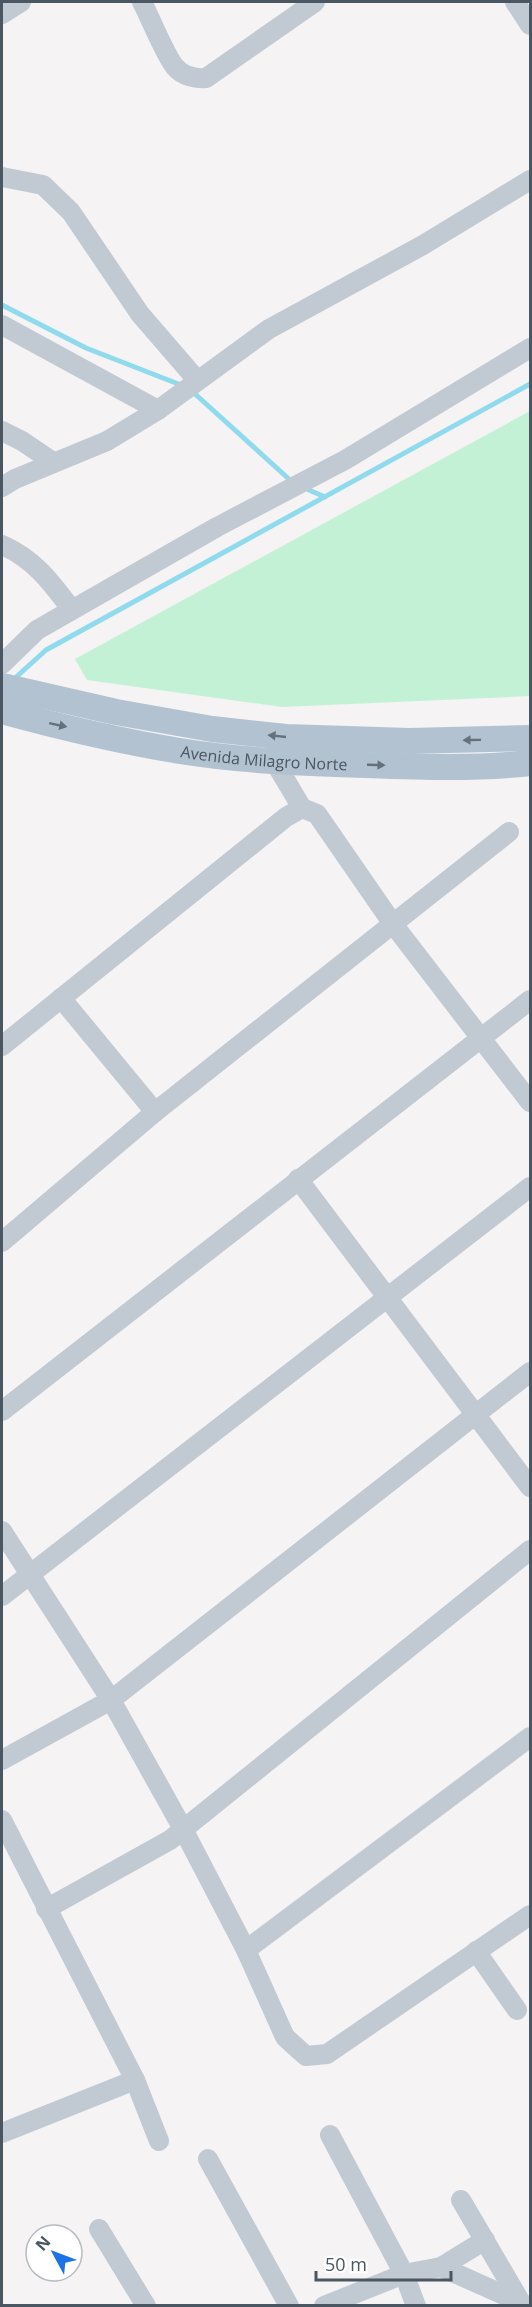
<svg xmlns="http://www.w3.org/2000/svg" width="532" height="2307" viewBox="0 0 532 2307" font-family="'Open Sans',sans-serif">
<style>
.green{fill:#c3f1d5}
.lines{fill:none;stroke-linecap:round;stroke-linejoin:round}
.stream{stroke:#90daee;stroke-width:5}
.minor{stroke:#c1cad2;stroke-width:20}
.major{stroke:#b3c2d1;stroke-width:26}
.oneway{fill:#64717d}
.labels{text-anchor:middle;stroke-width:4.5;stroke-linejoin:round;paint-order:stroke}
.street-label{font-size:16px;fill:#4a5661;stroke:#fff}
</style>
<rect width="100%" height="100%" fill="#f5f3f3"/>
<path class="green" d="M530 411V696L282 707 87 680 75 659Z"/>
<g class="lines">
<g class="stream">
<path d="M2 305 86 348 181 385"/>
<path d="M194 393 290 480"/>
<path d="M309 490 325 497"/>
<path d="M14 679 46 650 530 384"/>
</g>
<g class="minor">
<path d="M142 2C150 17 165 55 175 67 183 76 195 79 206 78L315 2"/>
<path d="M515 2 530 25"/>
<path d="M2 14 21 2"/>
<path d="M2 177 43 185 71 212 140 314 197 380"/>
<path d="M2 325 158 410"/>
<path d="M2 431 22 441 53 462"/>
<path d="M2 487 15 479 107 441 158 410 269 329 423 245 530 180"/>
<path d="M2 545C34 559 51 582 72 610"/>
<path d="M2 664 37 630 217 527 345 460 530 348"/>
<path d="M274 761 302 808 317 814 393 924 530 1102"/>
<path d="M61 998 155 1112"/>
<path d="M2 1046 286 817 302 808"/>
<path d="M298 1179 530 1487"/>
<path d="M2 1242 155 1112 509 832"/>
<path d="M2 1411 530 1000"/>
<path d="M2 1531 111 1700 183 1829 246 1950 285 2037 306 2056 327 2054 530 1915"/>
<path d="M2 1596 530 1187"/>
<path d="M2 1760 111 1700 530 1372"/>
<path d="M2 1820 135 2080 159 2141"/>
<path d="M46 1909 170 1840 530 1550"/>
<path d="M246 1950 530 1737"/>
<path d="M476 1951 517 2010"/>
<path d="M2 2133 135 2080"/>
<path d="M330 2135 404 2274 416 2306"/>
<path d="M208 2159 289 2306"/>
<path d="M461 2200 523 2306"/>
<path d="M99 2229 146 2306"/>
<path d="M441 2267 522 2303"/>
<path d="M324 2306 404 2274 441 2267 485 2240"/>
</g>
<g class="major">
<path d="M2 686 116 712 212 729 286 737 409 741 530 738"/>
<path id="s1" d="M2 711C60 727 120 741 180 751 241 761 304 763 366 765 421 767 476 769 530 763"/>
</g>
</g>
<defs><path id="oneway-solid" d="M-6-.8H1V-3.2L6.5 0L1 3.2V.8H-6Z" transform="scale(1.5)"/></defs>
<g class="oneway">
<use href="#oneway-solid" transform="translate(58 725) rotate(12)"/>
<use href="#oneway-solid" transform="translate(277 736) rotate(-174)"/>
<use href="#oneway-solid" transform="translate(472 740) rotate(179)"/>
<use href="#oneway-solid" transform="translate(376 765) rotate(2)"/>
</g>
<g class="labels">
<g class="street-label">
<text dy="6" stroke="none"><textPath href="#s1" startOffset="267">Avenida Milagro Norte</textPath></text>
</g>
</g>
<rect width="532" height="2307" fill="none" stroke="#4a5661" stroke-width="6"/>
<g transform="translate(54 2253) rotate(311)"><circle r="28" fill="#ffffff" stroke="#b7bbc0" stroke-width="1.5"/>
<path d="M0-4.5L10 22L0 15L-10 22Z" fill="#1a73e8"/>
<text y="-9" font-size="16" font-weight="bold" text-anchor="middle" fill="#4a5661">N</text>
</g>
<path d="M316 2271v9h135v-9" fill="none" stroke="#4a5661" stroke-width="3"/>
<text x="325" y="2271" font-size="18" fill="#4a5661" stroke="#ffffff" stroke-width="4.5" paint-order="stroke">50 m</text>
</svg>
